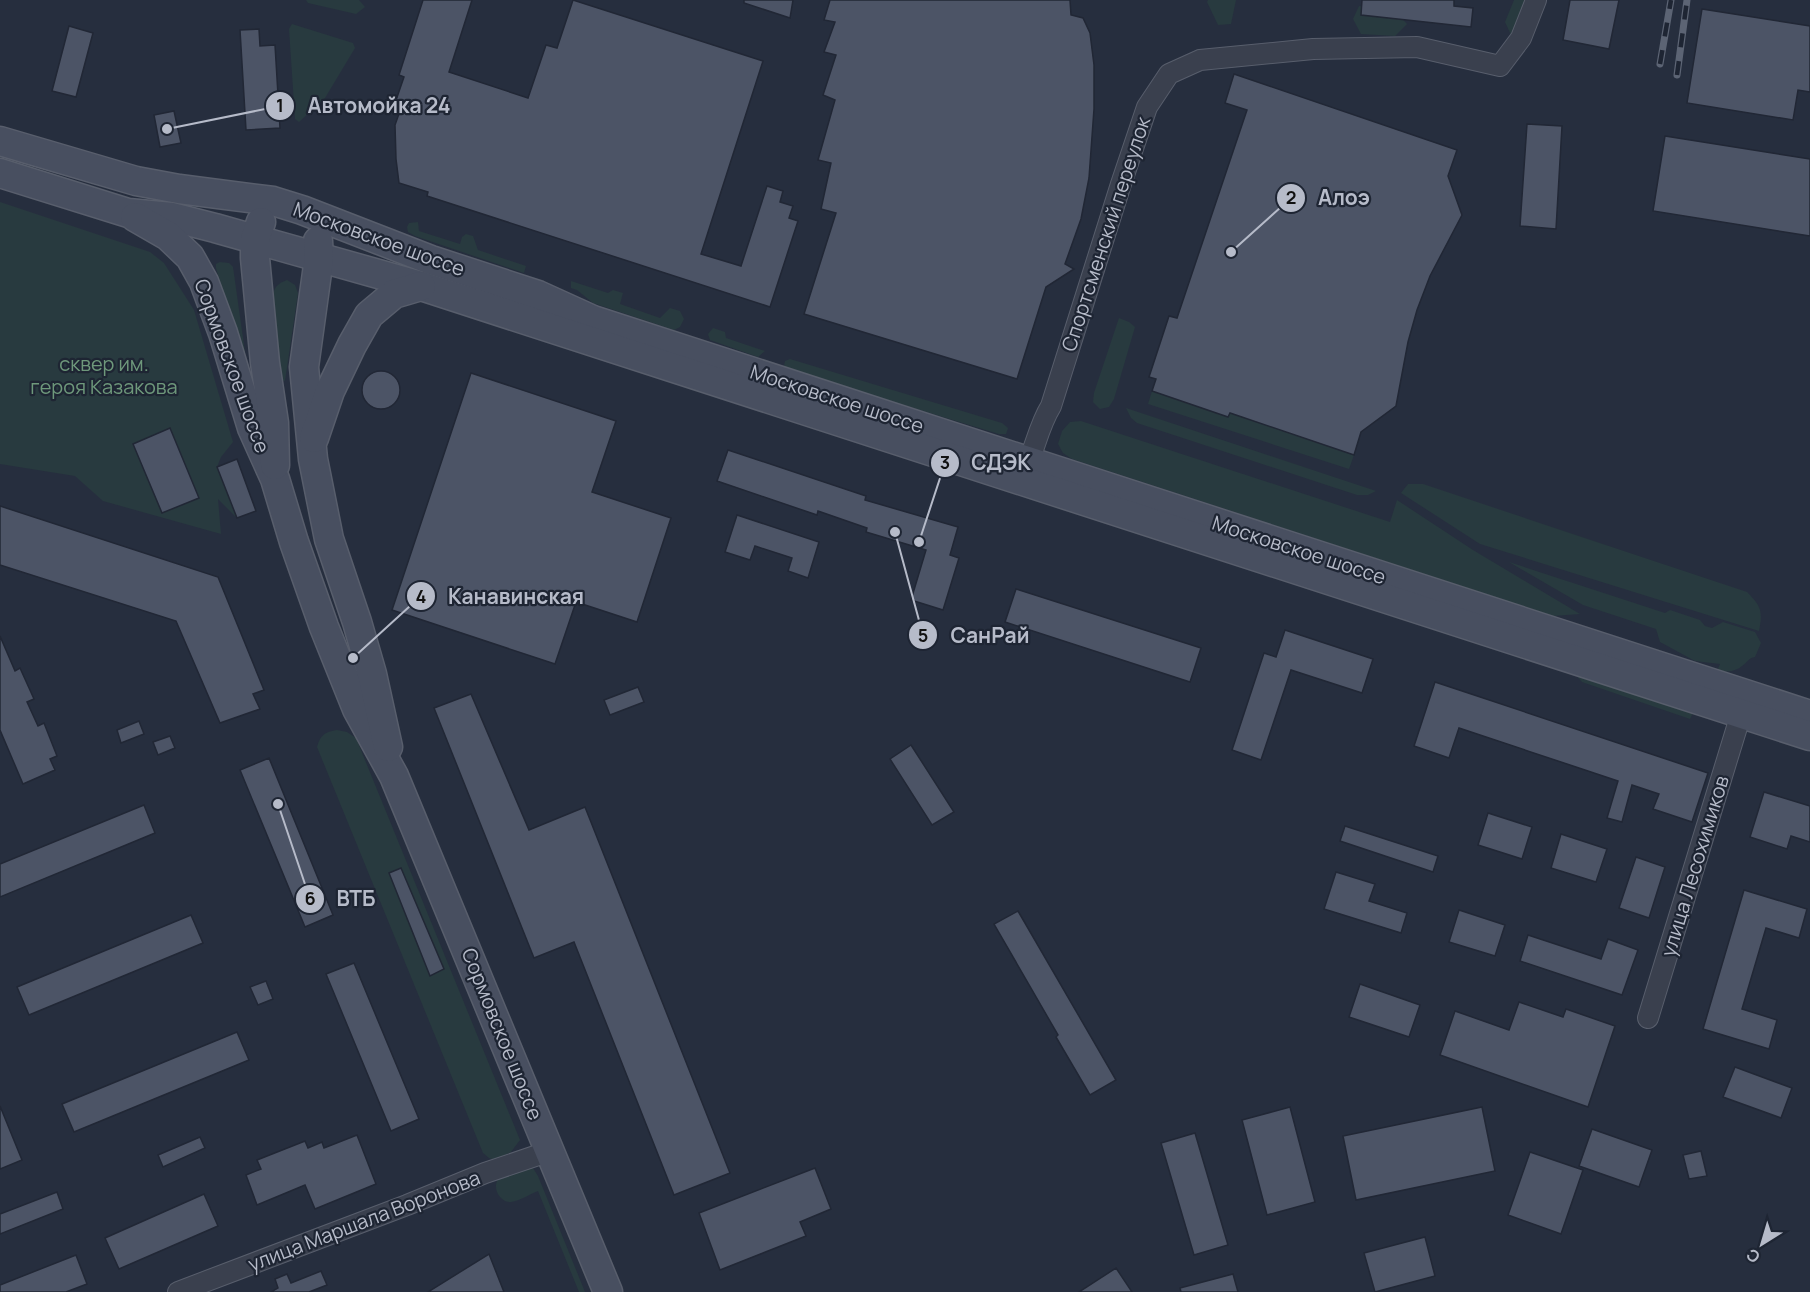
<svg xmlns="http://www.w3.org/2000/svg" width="1810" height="1292" viewBox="0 0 1810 1292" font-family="Manrope,sans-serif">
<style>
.green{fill:#283a3f}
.building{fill:#4c5466;stroke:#212735;stroke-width:1.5}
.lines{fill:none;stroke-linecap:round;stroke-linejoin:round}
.minor-casing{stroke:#585e6c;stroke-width:22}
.secondary-casing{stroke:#585e6c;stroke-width:31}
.minor{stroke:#3a404e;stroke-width:20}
.secondary{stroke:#484f60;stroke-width:28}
.rail-casing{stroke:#5c6474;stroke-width:7}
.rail{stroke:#1e2533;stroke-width:4.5;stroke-dasharray:14;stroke-linecap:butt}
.labels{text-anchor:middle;stroke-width:4.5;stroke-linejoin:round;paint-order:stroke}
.street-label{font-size:20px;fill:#b6bbc9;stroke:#1e2533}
.park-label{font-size:20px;fill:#6e987b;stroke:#1e2533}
.leader{fill:none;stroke:#b6bbc9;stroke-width:2}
.callout-dot{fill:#b6bbc9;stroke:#1e2533;stroke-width:2}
.mark-label{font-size:18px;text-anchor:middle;font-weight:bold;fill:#111}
.callout-label{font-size:21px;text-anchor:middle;font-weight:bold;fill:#b6bbc9;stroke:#1e2533;stroke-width:4.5;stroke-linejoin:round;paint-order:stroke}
</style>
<rect width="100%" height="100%" fill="#262e3e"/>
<g class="green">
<path d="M306 0H359L365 7 356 14 308 3Z"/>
<path d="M1208 0H1236L1231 24 1218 25 1207 2Z"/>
<path d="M1514 0H1534L1512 37 1505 22Z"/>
<path d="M1359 6 1393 9 1407 24 1395 36 1361 34 1353 19Z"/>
<path d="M292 24 353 43 355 48 325 98 299 122 295 119 289 29Z"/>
<path d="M0 202 150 252 164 263 194 310 233 442 221 457 217 467 237 518 218 499 221 534 103 501 75 476 0 464Z"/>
<path d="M418 222 419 231 460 244 462 237 466 234 473 236 478 250 526 266 524 273 415 236 408 232 407 227 409 223Z"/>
<path d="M220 262 229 263 233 267 246 359 225 300 216 268V264Z"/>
<path d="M287 280 295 285 298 293 285 381 277 379 273 294C275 286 279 283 287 280Z"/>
<path d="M571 281 608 293 613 290 623 293 620 304 660 318 670 308 680 311 684 319 680 327 674 330 593 303 577 290 571 288Z"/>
<path d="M1119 318 1129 322 1135 327 1114 399 1109 407 1100 409 1093 402 1094 393Z"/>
<path d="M713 328 725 332 726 338 765 351 758 357 710 340 708 334Z"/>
<path d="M790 359 1002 423 1008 428 1006 434H999L788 370 784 366 785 361Z"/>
<path d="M1152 391 1228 417 1230 413 1354 455 1349 469 1148 404Z"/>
<path d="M1126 408 1376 491 1368 495H1357L1137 423 1131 418Z"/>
<path d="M1081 421 1390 522 1397 500 1473 550 1580 614 1553 616 1072 459 1063 453 1058 444 1062 431 1070 422Z"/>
<path d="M1408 484H1423L1747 592C1761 606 1763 611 1759 631L1480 544 1401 493Z"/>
<path d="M1509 562 1665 613 1670 610 1700 620 1705 626 1712 628 1723 622 1755 632 1761 643 1755 657C1748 658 1748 662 1742 666 1735 672 1726 672 1717 671L1720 664 1695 661 1660 642 1656 629 1583 605Z"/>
<path d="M1575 674 1693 713 1690 719 1582 682Z"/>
<path d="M337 730 347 732 356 738 520 1140 511 1152 495 1160 489 1158 483 1153 317 747C320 735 325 732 337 730Z"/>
<path d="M526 1166 533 1168 538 1176 585 1292H579L538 1191C530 1194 520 1201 511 1202 500 1203 491 1187 499 1178 505 1172 518 1169 526 1166Z"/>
</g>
<g class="building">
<path d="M423 0H472L449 72 528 98 546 45 557 48 573 0 763 61 701 254 741 266 767 186 783 191 780 202 793 206 789 218 798 221 770 307 427 196 428 192 399 183 396 159 395 125 401 108 394 106 404 77 399 75Z"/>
<path d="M744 0H793L790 18 744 3Z"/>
<path d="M830 0H1070L1071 15 1083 18 1090 33 1094 65V109L1089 178 1081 219 1065 264 1074 269 1046 287 1017 379 804 314 836 213 821 209 831 163 818 160 835 100 823 95 836 55 824 52 835 22 824 20Z"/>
<path d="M1362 0H1454V6L1473 8 1471 27 1361 15Z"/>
<path d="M1570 0H1619L1609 49 1563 40Z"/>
<path d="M1702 9 1810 26V92L1798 90 1793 120 1687 103Z"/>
<path d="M69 26 93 33 76 97 52 91Z"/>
<path d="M259 29 260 46 275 45 280 128 246 130 240 30Z"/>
<path d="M1234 74 1457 150 1448 176 1462 215 1430 276 1417 310 1408 342 1396 406 1361 432 1354 455 1230 413 1228 417 1152 391 1156 379 1149 377 1169 316 1177 318 1247 110 1225 103Z"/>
<path d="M174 111 181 143 160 147 154 115Z"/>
<path d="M1527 124 1562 126 1556 229 1520 226Z"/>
<path d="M1665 136 1810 159V236L1653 211Z"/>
<circle cx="381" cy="390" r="19"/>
<path d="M471 373 616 421 592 492 671 518 637 622 576 602 555 664 392 610Z"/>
<path d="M170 428 199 498 162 513 133 444Z"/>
<path d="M728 450 866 496 865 500 958 527 950 555 959 558 943 610 911 600 926 550 866 532 867 528 818 511 817 515 717 481Z"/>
<path d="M237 459 256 511 237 518 217 467Z"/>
<path d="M0 506 218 577 264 690 253 694 260 709 220 723 176 621 0 565Z"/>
<path d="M737 515 819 542 808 578 788 571 792 558 755 546 750 560 725 552Z"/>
<path d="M1016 589 1201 648 1190 682 1005 622Z"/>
<path d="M1285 630 1373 659 1362 693 1291 670 1261 760 1232 750 1264 653 1276 657Z"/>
<path d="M0 636 15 671 20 668 34 699 27 702 38 726 44 723 57 756 50 759 55 770 23 784 0 730Z"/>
<path d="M1435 682 1708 773 1692 822 1653 809 1659 794 1632 785 1622 822 1607 818 1618 781 1459 728 1449 758 1414 746Z"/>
<path d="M638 687 644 702 610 715 604 700Z"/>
<path d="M471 694 529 830 585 807 730 1173 674 1195 574 942 534 958 434 708Z"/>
<path d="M139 721 144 734 121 743 117 730Z"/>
<path d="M170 736 175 748 158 755 153 742Z"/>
<path d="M911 745 954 812 932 825 890 759Z"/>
<path d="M269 758 333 915 305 927 240 770Z"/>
<path d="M1764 792 1810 806V842L1791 836 1787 849 1750 837Z"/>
<path d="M144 805 155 833 0 897V864Z"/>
<path d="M1488 813 1532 827 1522 859 1478 845Z"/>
<path d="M1345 826 1438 856 1433 872 1340 841Z"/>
<path d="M1561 834 1607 849 1596 882 1551 868Z"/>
<path d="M1636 857 1665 867 1649 918 1619 908Z"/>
<path d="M401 868 444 969 430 976 389 873Z"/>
<path d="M1336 872 1375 884 1369 901 1407 913 1401 933 1324 909Z"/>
<path d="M1744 890 1807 909 1799 938 1766 928 1742 1009 1777 1020 1769 1049 1703 1029Z"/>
<path d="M1459 910 1505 925 1495 956 1449 942Z"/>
<path d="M1018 911 1116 1080 1090 1095 1056 1037 1058 1035 994 924Z"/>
<path d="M191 915 203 943 29 1015 17 987Z"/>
<path d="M1528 935 1601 959 1608 939 1638 950 1622 995 1520 961Z"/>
<path d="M354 963 419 1119 391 1131 326 974Z"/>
<path d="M266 981 273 999 258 1005 250 987Z"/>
<path d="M1360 984 1420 1005 1409 1037 1349 1017Z"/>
<path d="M1519 1002 1563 1017 1566 1009 1615 1026 1588 1107 1440 1055 1455 1011 1509 1030Z"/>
<path d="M237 1032 249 1060 74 1132 62 1104Z"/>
<path d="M1735 1067 1792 1088 1781 1118 1723 1097Z"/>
<path d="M0 1106 22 1160 0 1169Z"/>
<path d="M1290 1107 1315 1202 1267 1215 1242 1120Z"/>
<path d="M1482 1107 1495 1171 1356 1200 1343 1136Z"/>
<path d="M1592 1129 1652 1150 1639 1187 1579 1166Z"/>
<path d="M1195 1133 1228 1245 1194 1255 1161 1143Z"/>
<path d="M357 1135 376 1184 315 1209 305 1185 257 1205 246 1175 261 1169 257 1160 305 1141 308 1148 322 1142 324 1148Z"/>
<path d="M200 1137 205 1148 163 1167 158 1155Z"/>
<path d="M1701 1151 1707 1176 1689 1179 1683 1155Z"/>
<path d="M1530 1152 1583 1170 1561 1234 1508 1215Z"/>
<path d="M815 1168 831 1209 800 1222 806 1236 720 1270 699 1213Z"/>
<path d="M57 1192 63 1209 0 1234V1214Z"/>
<path d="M204 1194 218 1226 119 1269 105 1238Z"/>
<path d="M1425 1237 1435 1276 1375 1292 1364 1253Z"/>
<path d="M489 1254 504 1292H428Z"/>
<path d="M76 1255 87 1284 66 1292H0V1285Z"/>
<path d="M1116 1268 1132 1292H1079Z"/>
<path d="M321 1271 327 1285 309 1292H271L278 1288 275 1279 287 1274 291 1283Z"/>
<path d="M1233 1274 1238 1292H1181L1180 1288Z"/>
</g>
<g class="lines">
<defs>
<g id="minor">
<path d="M1024 472C1035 450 1038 427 1051 406L1121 184 1147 107 1169 74 1200 60 1313 49 1417 47 1500 66 1521 38 1536 0"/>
<path d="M1648 1018 1741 714"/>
<path d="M178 1292 407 1205 485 1173 550 1151"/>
</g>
<g id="secondary">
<path d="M0 141 136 181 179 189 273 201 302 210 431 260 538 295 593 320 1810 715"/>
<path d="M0 173 128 213 172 217 215 228 421 286 1810 736"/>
<path d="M135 217 168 236 190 257 204 282 223 333 252 428 275 479 294 542 324 627 357 709 394 776 608 1292"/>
<path d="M261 222 255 239V258L265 363 274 423 275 465"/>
<path d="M318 241 319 258 304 367 313 459 329 539 357 622 372 674 388 747"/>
<path d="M314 438 330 391 352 345 369 315 394 294 421 286"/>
</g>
</defs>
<use href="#minor" class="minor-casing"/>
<use href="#secondary" class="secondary-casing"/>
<use href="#minor" class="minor"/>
<use href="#secondary" class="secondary"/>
<defs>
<g id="rail">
<path d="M1660 64 1671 0"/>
<path d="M1677 75 1687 0"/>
</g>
</defs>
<use href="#rail" class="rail-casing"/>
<use href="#rail" class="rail"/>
</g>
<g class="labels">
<g class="street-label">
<text transform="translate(1106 234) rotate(-72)" y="7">Спортсменский переулок</text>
<text transform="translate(379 239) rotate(20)" y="7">Московское шоссе</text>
<text transform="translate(232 366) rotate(70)" y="7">Сормовское шоссе</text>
<text transform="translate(837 399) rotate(18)" y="7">Московское шоссе</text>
<text transform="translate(1299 550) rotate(18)" y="7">Московское шоссе</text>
<text transform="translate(1695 866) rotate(-73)" y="7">улица Лесохимиков</text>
<text transform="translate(502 1034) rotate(68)" y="7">Сормовское шоссе</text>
<text transform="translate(364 1221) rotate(-21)" y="7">улица Маршала Воронова</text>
</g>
<g class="park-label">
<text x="104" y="371">сквер им.<tspan x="104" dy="23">героя Казакова</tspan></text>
</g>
</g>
<path class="leader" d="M167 129L280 106M1231 252L1291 198M919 542L945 463M353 658L421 596M895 532L923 635M278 804L310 899"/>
<g class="callout-dot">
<circle cx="167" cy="129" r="6"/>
<circle cx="1231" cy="252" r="6"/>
<circle cx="919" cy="542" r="6"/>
<circle cx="353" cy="658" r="6"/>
<circle cx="895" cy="532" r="6"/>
<circle cx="278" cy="804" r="6"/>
<circle cx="280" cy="106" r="15"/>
<circle cx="1291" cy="198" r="15"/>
<circle cx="945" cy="463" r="15"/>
<circle cx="421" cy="596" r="15"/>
<circle cx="923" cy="635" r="15"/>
<circle cx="310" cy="899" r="15"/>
</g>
<g class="mark-label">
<text x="280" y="112">1</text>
<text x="1291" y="204">2</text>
<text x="945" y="469">3</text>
<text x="421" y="603">4</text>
<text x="923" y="642">5</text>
<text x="310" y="905">6</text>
</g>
<g class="callout-label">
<text x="379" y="113">Автомойка 24</text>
<text x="1344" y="205">Алоэ</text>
<text x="1001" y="470">СДЭК</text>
<text x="516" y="604">Канавинская</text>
<text x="990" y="643">СанРай</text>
<text x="356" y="906">ВТБ</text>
</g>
<g transform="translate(1762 1244) rotate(217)" stroke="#1e2533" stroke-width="4.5" paint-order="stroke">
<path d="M0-4.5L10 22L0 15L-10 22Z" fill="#b6bbc9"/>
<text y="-9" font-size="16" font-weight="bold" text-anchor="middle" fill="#b6bbc9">С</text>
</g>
</svg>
